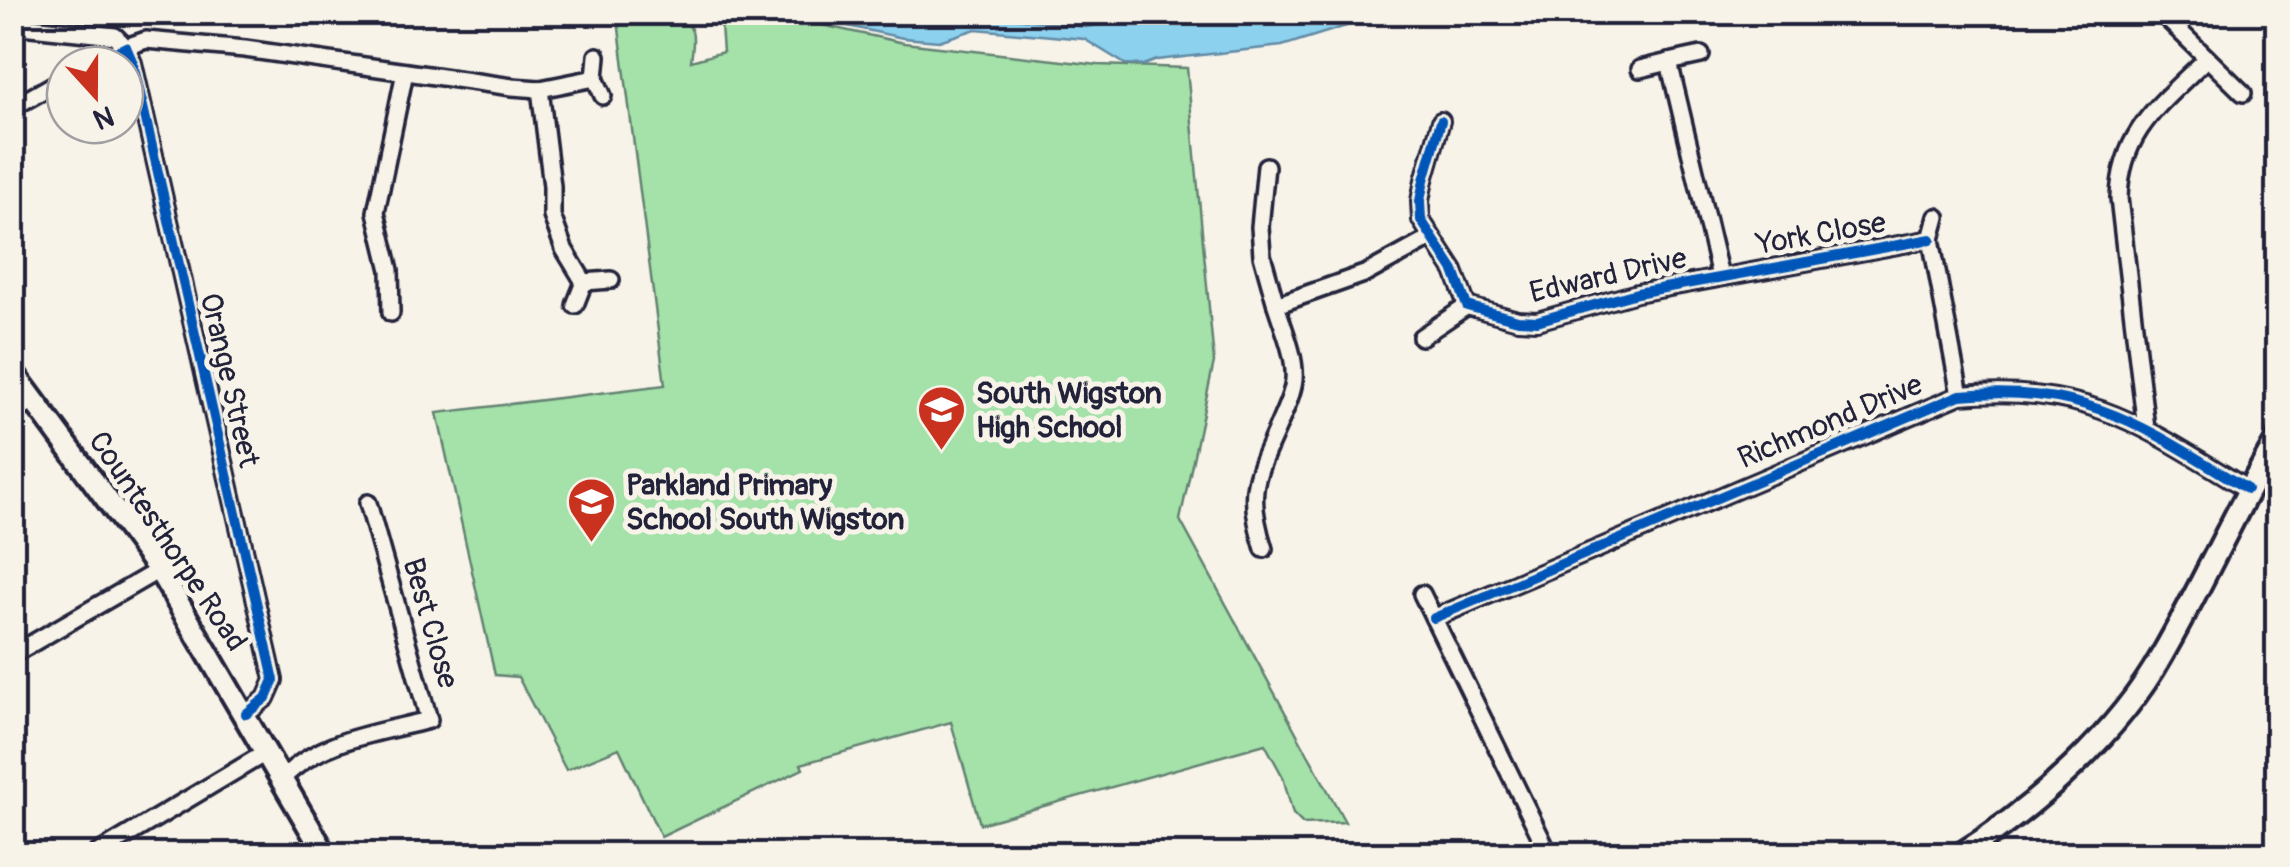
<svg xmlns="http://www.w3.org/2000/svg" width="2290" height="867" viewBox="0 0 2290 867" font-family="Pangolin,sans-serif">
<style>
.green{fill:#a4e2a9;stroke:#638272;stroke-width:2.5}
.water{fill:#8cd1ee;stroke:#628ba6;stroke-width:2.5}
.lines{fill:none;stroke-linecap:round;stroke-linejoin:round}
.street-casing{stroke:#22223b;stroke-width:22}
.secondary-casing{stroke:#22223b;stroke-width:28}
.street{stroke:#f7f3e8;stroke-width:15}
.secondary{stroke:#f7f3e8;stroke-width:20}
.cycleway-casing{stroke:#f7f3e8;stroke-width:16}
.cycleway{stroke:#0057b8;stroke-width:10}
.labels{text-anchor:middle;stroke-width:10;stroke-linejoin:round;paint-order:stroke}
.street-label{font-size:30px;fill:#22223b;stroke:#f7f3e8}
.poi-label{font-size:30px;font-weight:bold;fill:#22223b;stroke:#f7f3e8;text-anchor:start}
</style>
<rect width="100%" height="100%" fill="#f7f3e8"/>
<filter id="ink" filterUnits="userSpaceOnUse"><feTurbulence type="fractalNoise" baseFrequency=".01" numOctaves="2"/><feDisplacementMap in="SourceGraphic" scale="20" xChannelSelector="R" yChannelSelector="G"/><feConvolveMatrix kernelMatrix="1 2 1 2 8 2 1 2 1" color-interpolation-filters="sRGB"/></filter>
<g filter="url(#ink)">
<path class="green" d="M767 13 904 43 1098 65 1187 68 1214 362 1180 520 1345 822 1303 824 1293 814 1283 777 1265 744 980 824 951 722 801 764 803 769 661 837 619 748 566 770 518 677 495 675 437 413 665 385 617 13H678C697 30 694 38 691 61L723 52 720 13Z"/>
<path class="water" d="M788 13H975L1086 27 1137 19 1185 24 1230 22 1282 13H1388L1282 46 1157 60 1144 65 1125 64 1084 39 976 29 939 41 903 38Z"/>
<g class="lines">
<defs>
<g id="street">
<path d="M2160 12 2243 93"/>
<path d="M12 25 115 36 126 47 146 40 245 49 512 87 540 89 595 78"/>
<path d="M1701 55 1669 62 1720 276"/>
<path d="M597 56 595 78 603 96"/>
<path d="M89 65 126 47 133 63 274 680 266 698 246 714"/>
<path d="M1640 69 1669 62"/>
<path d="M540 89 552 186V216L564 249 584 282"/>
<path d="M12 108 65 78"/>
<path d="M1441 121 1424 180 1420 201 1421 220 1454 271 1467 306 1518 320 1537 321 1637 293 1931 239"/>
<path d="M1266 166 1260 227 1262 255 1276 305"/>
<path d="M1937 217 1931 239 1960 395"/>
<path d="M575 305 584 282 611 280"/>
<path d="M391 313 390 270 376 212 405 72"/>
<path d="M1421 337 1467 306"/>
<path d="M12 414 34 401"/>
<path d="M2146 428 2119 198C2121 130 2162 103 2207 58"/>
<path d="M1264 549C1244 486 1258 474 1282 417 1287 405 1293 393 1294 380 1296 356 1283 328 1276 305L1367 273 1431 238"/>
<path d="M1422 594 1549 854"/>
<path d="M1434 618 1960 395C2088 384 2143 426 2247 489"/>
<path d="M12 655 159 570"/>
<path d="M283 778C321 739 378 733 429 720L368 503"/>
<path d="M96 854 267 752"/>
</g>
<g id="secondary">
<path d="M12 371 159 570 325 854"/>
<path d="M1961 854C2035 808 2119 732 2162 655 2203 584 2236 509 2278 438"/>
</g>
</defs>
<use href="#street" class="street-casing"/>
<use href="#secondary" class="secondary-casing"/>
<use href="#street" class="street"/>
<use href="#secondary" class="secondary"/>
<defs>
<g id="cycleway">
<path d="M89 65 126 47 133 63 274 680 266 698 246 714"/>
<path d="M1441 121 1424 180 1420 201 1421 220 1454 271 1467 306 1518 320 1537 321 1637 293 1931 239"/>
<path d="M1434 618 1960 395C2088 384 2143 426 2247 489"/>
</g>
</defs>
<use href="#cycleway" class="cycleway-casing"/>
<use href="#cycleway" class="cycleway"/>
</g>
</g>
<defs>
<symbol id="school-pin" viewBox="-11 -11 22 30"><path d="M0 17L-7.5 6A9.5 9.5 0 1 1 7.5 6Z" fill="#c8321e" stroke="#f7f3e8"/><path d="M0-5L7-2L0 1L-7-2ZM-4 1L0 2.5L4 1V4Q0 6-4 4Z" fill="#fff"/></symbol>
</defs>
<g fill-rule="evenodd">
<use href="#school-pin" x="914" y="382" width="55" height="75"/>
<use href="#school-pin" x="564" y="474" width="55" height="75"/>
</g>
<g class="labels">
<g class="street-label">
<text transform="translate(1821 233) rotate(-10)" y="10">York Close</text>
<text transform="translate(1608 275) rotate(-13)" y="10">Edward Drive</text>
<text transform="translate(230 380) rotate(77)" y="10">Orange Street</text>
<text transform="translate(1830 421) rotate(-23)" y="10">Richmond Drive</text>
<text transform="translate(168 541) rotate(56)" y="10">Countesthorpe Road</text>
<text transform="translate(431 623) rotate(74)" y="10">Best Close</text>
</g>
<g class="poi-label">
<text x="976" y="403">South Wigston<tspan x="976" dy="34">High School</tspan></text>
<text x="626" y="495">Parkland Primary<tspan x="626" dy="34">School South Wigston</tspan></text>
</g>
</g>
<rect width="2290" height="867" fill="none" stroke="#f7f3e8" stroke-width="50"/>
<rect x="25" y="25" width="2240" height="817" fill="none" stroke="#22223b" stroke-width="4" filter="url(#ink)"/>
<g transform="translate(95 95) rotate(159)"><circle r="48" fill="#f7f3e8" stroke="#a29fa3" stroke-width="2.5"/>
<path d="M0-8L18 38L0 25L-18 38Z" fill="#c8321e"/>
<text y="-15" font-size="28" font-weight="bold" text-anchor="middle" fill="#22223b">N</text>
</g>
</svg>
